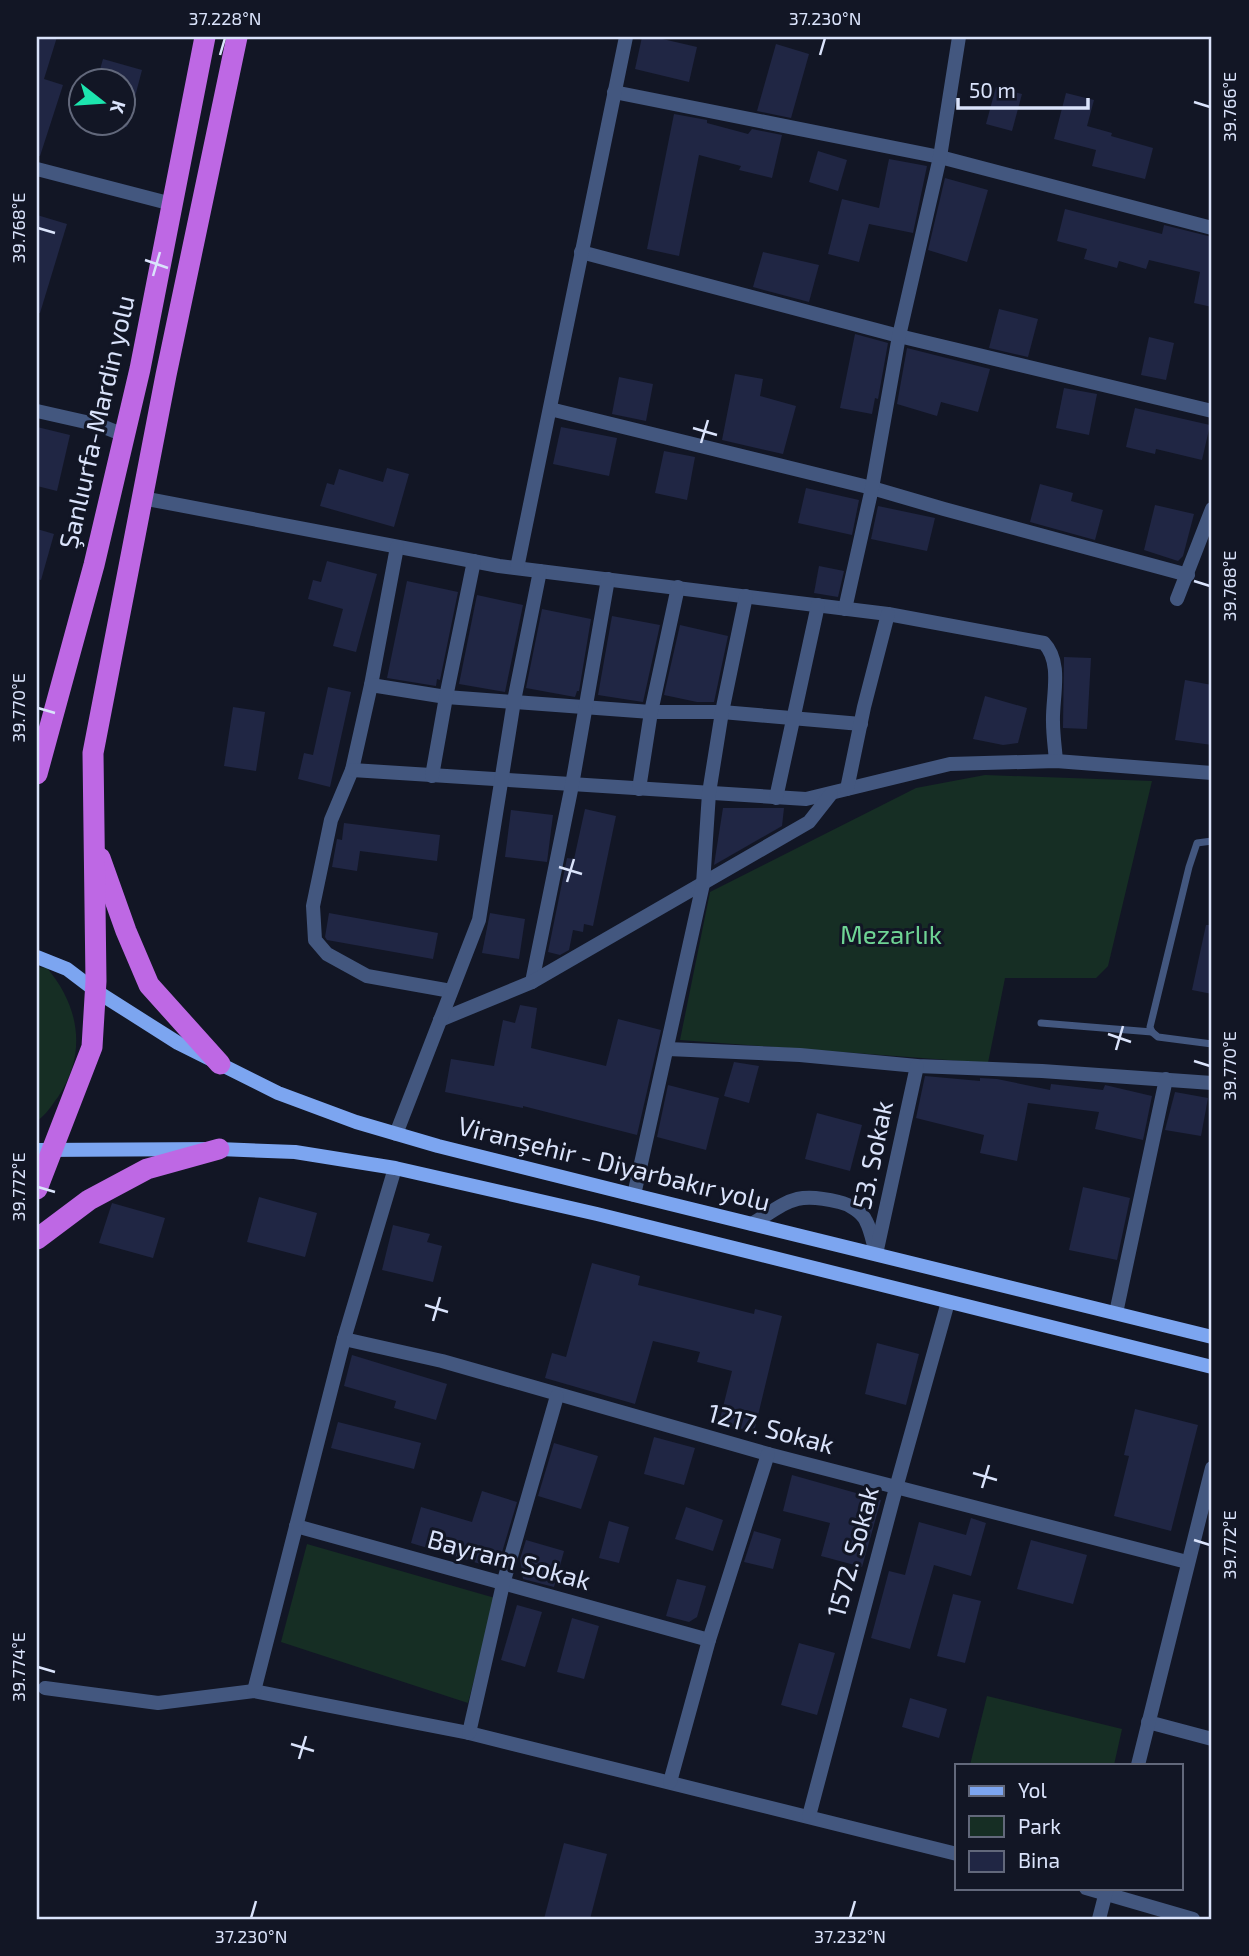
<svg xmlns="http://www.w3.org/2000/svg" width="1249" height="1956" viewBox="0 0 1249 1956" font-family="'Exo 2',sans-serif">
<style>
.green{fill:#162e24}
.building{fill:#202644}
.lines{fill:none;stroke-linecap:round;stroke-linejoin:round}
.service{stroke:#43577f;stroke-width:7}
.minor{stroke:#43577f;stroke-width:14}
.tertiary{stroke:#43577f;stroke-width:14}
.secondary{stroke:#7ca5f0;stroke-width:14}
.trunk{stroke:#be68e4;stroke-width:21}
.ticks{fill:none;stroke:#dae3fb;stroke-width:2.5}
.labels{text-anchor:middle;stroke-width:6;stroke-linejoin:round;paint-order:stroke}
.street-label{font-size:26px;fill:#dae3fb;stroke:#121625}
.park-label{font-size:26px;fill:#6ed394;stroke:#121625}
.neatline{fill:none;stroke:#dae3fb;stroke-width:2.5}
.ticks-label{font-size:18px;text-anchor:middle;fill:#dae3fb}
</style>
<rect width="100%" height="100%" fill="#121625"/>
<g class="green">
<path d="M985 775 1152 781 1108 966 1096 978H1005L988 1063 680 1040 710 892 916 788Z"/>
<path d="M37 967 47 968C80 1007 87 1054 58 1097 51 1106 47 1114 37 1121Z"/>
<path d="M307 1544 495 1598 468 1703 281 1642Z"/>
<path d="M987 1696 1122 1729 1114 1765H970Z"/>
</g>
<g class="building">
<path d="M37 37H57L44 79 63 85 40 156H37Z"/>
<path d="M642 37H654L697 47 689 82 635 69Z"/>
<path d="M776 44 809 54 791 118 757 111Z"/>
<path d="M103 59 142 70 127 127 122 126V80H97Z"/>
<path d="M996 87 1022 94 1012 131 986 124Z"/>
<path d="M1066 93 1094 100 1087 126 1112 133 1111 136 1153 148 1145 179 1092 166 1096 150 1054 139Z"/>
<path d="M674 114 707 120V123L748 134 752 129 782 135 772 178 739 170 741 166 699 155 679 256 647 249Z"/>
<path d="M818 151 847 160 838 191 809 182Z"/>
<path d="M889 159 927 166 913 233 869 224 859 262 828 254 842 199 879 208Z"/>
<path d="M945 178 988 190 967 262 928 250Z"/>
<path d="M1065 209 1162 234 1164 225 1212 237V307L1194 303 1200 272 1149 260 1146 269 1119 261 1117 268 1084 259 1087 249 1057 241Z"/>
<path d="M37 215 67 224 40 313H37Z"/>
<path d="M763 252 819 265 809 302 753 287Z"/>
<path d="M999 309 1038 319 1028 357 989 348Z"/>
<path d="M855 334 888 343 878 399 875 398 872 414 840 408Z"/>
<path d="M1149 337 1174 343 1166 380 1141 375Z"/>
<path d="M907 348 990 369 978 412 941 402 937 416 897 404Z"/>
<path d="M735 374 763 379 760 396 796 406 783 454 722 440Z"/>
<path d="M619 377 653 384 646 421 612 414Z"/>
<path d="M1064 388 1097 394 1089 435 1056 428Z"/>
<path d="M1135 408 1210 425 1202 460 1156 449 1155 454 1126 447Z"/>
<path d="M37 427 70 435 57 491 37 486Z"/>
<path d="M561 427 617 438 609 476 553 464Z"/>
<path d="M664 451 695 457 687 500 655 493Z"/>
<path d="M387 468 409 474 394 527 320 506 327 483 334 485 339 469 383 482Z"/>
<path d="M1040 484 1073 493 1071 501 1103 510 1095 540 1030 522Z"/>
<path d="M806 488 859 500 852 535 798 523Z"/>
<path d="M1155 505 1194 514 1183 556 1178 561 1144 550Z"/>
<path d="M878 506 935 518 927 551 871 539Z"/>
<path d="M37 529 54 534 41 580 37 579Z"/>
<path d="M327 561 377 574 356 652 333 646 343 609 308 599 313 580 321 582Z"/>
<path d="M819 566 844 571 838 597 814 593Z"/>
<path d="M407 581 458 592 440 680 437 679 436 686 387 678Z"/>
<path d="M477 595 523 605 505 692 459 684Z"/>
<path d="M542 609 591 619 579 691H577L575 697 526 688Z"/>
<path d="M612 616 660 625 643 702 598 695Z"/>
<path d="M680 625 728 636 714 702H697L664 695Z"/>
<path d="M1064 657 1091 658 1087 729 1063 728Z"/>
<path d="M1185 680 1212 685V745L1175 740Z"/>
<path d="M328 687 351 692 330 787 298 779 304 753 313 755Z"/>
<path d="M985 696 1027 708 1018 743 1003 745 973 739Z"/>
<path d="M233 707 265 712 256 771 224 766Z"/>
<path d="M723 808H784L782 826 714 865Z"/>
<path d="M585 809 616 816 593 926 584 924 583 932 573 930 569 950 560 955 548 952 567 858 574 859Z"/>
<path d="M511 810 553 815 547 862 505 857Z"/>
<path d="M344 823 440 835 437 861 360 851 357 871 332 867 337 839 342 840Z"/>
<path d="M329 913 438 933 433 959 327 940 325 937Z"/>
<path d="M490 913 525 919 519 959 482 953Z"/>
<path d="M1206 925H1212V994L1192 990Z"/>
<path d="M520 1005 537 1008 531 1048 606 1066 618 1019 661 1030 637 1135 523 1106V1108L445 1092 451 1059 494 1066 503 1020 515 1023Z"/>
<path d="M734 1062 759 1066 749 1103 724 1096Z"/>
<path d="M925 1076 980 1081V1078L997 1079 1050 1090 1051 1084 1103 1090 1105 1085 1152 1096 1143 1140 1095 1129 1099 1112 1028 1103 1017 1161 980 1153 984 1135 916 1118Z"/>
<path d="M668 1085 719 1098 706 1150 657 1137Z"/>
<path d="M1175 1092 1208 1098 1201 1136 1165 1130Z"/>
<path d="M817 1113 862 1125 850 1171 805 1159Z"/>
<path d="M1083 1187 1130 1198 1117 1260 1069 1250Z"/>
<path d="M259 1197 317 1213 305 1257 247 1242Z"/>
<path d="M112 1203 165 1218 153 1258 99 1243Z"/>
<path d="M393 1225 430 1234 427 1242 442 1246 433 1282 382 1270Z"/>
<path d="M592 1263 640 1276 638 1285 754 1314 755 1309 782 1316 754 1432 719 1423 732 1371 697 1362 700 1352 653 1341 635 1404 545 1378 552 1353 566 1357Z"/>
<path d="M877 1343 919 1354 906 1405 865 1394Z"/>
<path d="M352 1355 447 1384 436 1420 394 1408 396 1401 344 1386Z"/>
<path d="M1135 1409 1198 1425 1171 1531 1114 1516 1129 1456 1124 1455Z"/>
<path d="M338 1422 421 1443 414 1469 331 1448Z"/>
<path d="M654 1437 695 1448 684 1485 644 1474Z"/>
<path d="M554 1443 598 1456 581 1509 538 1496Z"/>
<path d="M792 1475 881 1500 862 1567 821 1556 830 1523 783 1511Z"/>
<path d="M482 1491 517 1502 497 1569 411 1543 421 1507 472 1522Z"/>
<path d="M686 1507 723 1520 713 1551 675 1539Z"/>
<path d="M971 1518 986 1523 971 1576 934 1565 910 1649 871 1638 889 1571 905 1575 919 1522 966 1535Z"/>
<path d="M609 1521 629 1527 619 1563 599 1558Z"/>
<path d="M754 1531 781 1539 773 1569 744 1562Z"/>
<path d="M526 1540 564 1551 554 1587 523 1579 520 1559Z"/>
<path d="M1031 1540 1087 1555 1073 1604 1017 1589Z"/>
<path d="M677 1579 706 1586 697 1617 689 1622 666 1616Z"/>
<path d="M953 1594 981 1601 965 1663 937 1656Z"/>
<path d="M517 1605 542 1612 525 1667 501 1660Z"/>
<path d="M572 1618 599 1626 584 1679 557 1672Z"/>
<path d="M799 1643 835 1653 817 1715 781 1705Z"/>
<path d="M910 1698 947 1709 939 1738 902 1727Z"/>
<path d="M564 1843 607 1854 590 1919H544Z"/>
</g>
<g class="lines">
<g class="service">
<path d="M1212 841 1197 843 1189 867 1150 1027 1152 1032 1158 1037 1212 1044"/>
<path d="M1041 1023 1152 1032"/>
</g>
<g class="minor">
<path d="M614 92 940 157 1212 228"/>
<path d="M37 169 172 204"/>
<path d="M581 252 899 336 1212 411"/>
<path d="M550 409 872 488 944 509 1188 575"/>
<path d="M37 411 99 425 124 435"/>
<path d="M142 498 499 566 888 614 1044 643C1063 663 1052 697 1053 722 1053 735 1055 748 1056 761"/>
<path d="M397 547 371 685 352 770 331 820 313 906 315 940 327 954 367 976 451 991"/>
<path d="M1177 599 1212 509"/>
<path d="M845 609 872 488 899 336 940 157 959 37"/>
<path d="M371 685 446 697 651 712H722L861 724"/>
<path d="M352 770 806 799 950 764 1056 761 1212 773"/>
<path d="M432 776 446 697 474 561"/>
<path d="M639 789 651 712 678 587"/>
<path d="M847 789 864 707 888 614"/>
<path d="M776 798 818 605"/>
<path d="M532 982 572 785 608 579"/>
<path d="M440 1020 532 982 809 822 831 794"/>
<path d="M668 1049 800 1055 917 1066 1042 1071 1212 1083"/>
<path d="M396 1134 479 920 514 701 540 571"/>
<path d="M634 1195 703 884 709 793 722 712 746 596"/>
<path d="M752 1224C789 1201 795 1191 839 1202 849 1204 862 1212 866 1221 871 1230 873 1243 876 1253"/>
<path d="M876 1254 917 1066"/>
<path d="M1116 1313 1166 1079"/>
<path d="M344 1339 442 1361 768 1454 1187 1562"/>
<path d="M296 1526 709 1640"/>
<path d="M45 1688 158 1703 254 1691 469 1733 957 1854"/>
<path d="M254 1691 344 1339 395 1168"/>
<path d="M1148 1722 1212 1739"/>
<path d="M469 1733 503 1584 557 1396"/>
<path d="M670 1782 709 1640 768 1454"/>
<path d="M809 1816 896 1488 948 1302"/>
<path d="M1086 1888 1193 1919"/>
</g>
<g class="tertiary">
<path d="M517 568 626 37"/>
<path d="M1138 1765 1212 1468"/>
<path d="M1099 1919 1107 1888"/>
</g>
<g class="secondary">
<path d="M37 957 67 969 96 991 178 1043 278 1093 356 1122 438 1146 634 1195 1212 1337"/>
<path d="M37 1150 219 1149 295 1152 395 1168 597 1214 1212 1367"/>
</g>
<g class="trunk">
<path d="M37 774 94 565 140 369 205 37"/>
<path d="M100 858 126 931 149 985 220 1064"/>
<path d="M37 1189 92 1047 96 981 93 753 166 375 237 37"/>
<path d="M37 1239 89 1200 147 1169 219 1149"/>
</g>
</g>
<path class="ticks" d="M220 55 225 38M820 55 825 38M1194 102 1210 107M38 228 55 233M145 260 168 268M153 276 160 252M693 428 717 435M701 443 708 420M1194 581 1210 586M38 708 55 713M559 867 582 874M567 882 574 859M1108 1034 1131 1042M1116 1050 1123 1026M1194 1061 1210 1066M38 1187 55 1192M425 1305 448 1312M433 1321 440 1297M973 1473 997 1480M982 1488 989 1465M1194 1540 1210 1545M38 1667 55 1672M291 1744 314 1751M299 1759 306 1736M251 1918 256 1901M850 1918 855 1901"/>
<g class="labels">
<g class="street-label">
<text transform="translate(97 422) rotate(-77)" y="9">Şanlıurfa-Mardin yolu</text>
<text transform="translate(873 1155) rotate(-78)" y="9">53. Sokak</text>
<text transform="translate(614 1164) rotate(14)" y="9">Viranşehir - Diyarbakır yolu</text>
<text transform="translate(771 1429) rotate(15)" y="9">1217. Sokak</text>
<text transform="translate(853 1552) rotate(-75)" y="9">1572. Sokak</text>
<text transform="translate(509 1560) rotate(15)" y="9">Bayram Sokak</text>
</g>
<g class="park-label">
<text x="891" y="944">Mezarlık</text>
</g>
</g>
<rect width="1249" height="1956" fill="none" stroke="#121625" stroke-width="77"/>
<rect x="955" y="1764" width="228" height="126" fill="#121625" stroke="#62687b" stroke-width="2"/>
<rect x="969" y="1786" width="35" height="10" fill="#7ca5f0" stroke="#62687b" stroke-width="2"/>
<text x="1018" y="1798" font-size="21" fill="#dae3fb">Yol</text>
<rect x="969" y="1816" width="35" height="21" fill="#162e24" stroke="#62687b" stroke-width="2"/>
<text x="1018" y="1834" font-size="21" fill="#dae3fb">Park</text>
<rect x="969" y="1851" width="35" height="21" fill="#202644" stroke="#62687b" stroke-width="2"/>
<text x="1018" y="1868" font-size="21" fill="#dae3fb">Bina</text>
<g transform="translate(102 102) rotate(107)"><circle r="33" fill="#121625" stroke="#62687b" stroke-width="2"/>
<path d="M0-5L12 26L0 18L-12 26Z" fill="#1ce5ae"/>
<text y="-10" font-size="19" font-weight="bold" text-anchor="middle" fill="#dae3fb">K</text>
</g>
<path d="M958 98v10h130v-10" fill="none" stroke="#dae3fb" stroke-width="3.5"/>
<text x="969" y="98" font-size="21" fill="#dae3fb" stroke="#121625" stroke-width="5" paint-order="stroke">50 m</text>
<rect x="38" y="38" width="1172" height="1880" class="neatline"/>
<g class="ticks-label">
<text x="225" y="25">37.228°N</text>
<text x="825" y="25">37.230°N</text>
<text transform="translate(1230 107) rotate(-90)" y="6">39.766°E</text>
<text transform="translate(19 228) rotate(-90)" y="6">39.768°E</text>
<text transform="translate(1230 586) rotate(-90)" y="6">39.768°E</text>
<text transform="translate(19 708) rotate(-90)" y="6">39.770°E</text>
<text transform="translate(1230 1066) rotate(-90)" y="6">39.770°E</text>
<text transform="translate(19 1187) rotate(-90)" y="6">39.772°E</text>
<text transform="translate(1230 1545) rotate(-90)" y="6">39.772°E</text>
<text transform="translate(19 1667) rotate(-90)" y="6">39.774°E</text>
<text x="251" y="1943">37.230°N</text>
<text x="850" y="1943">37.232°N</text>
</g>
</svg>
